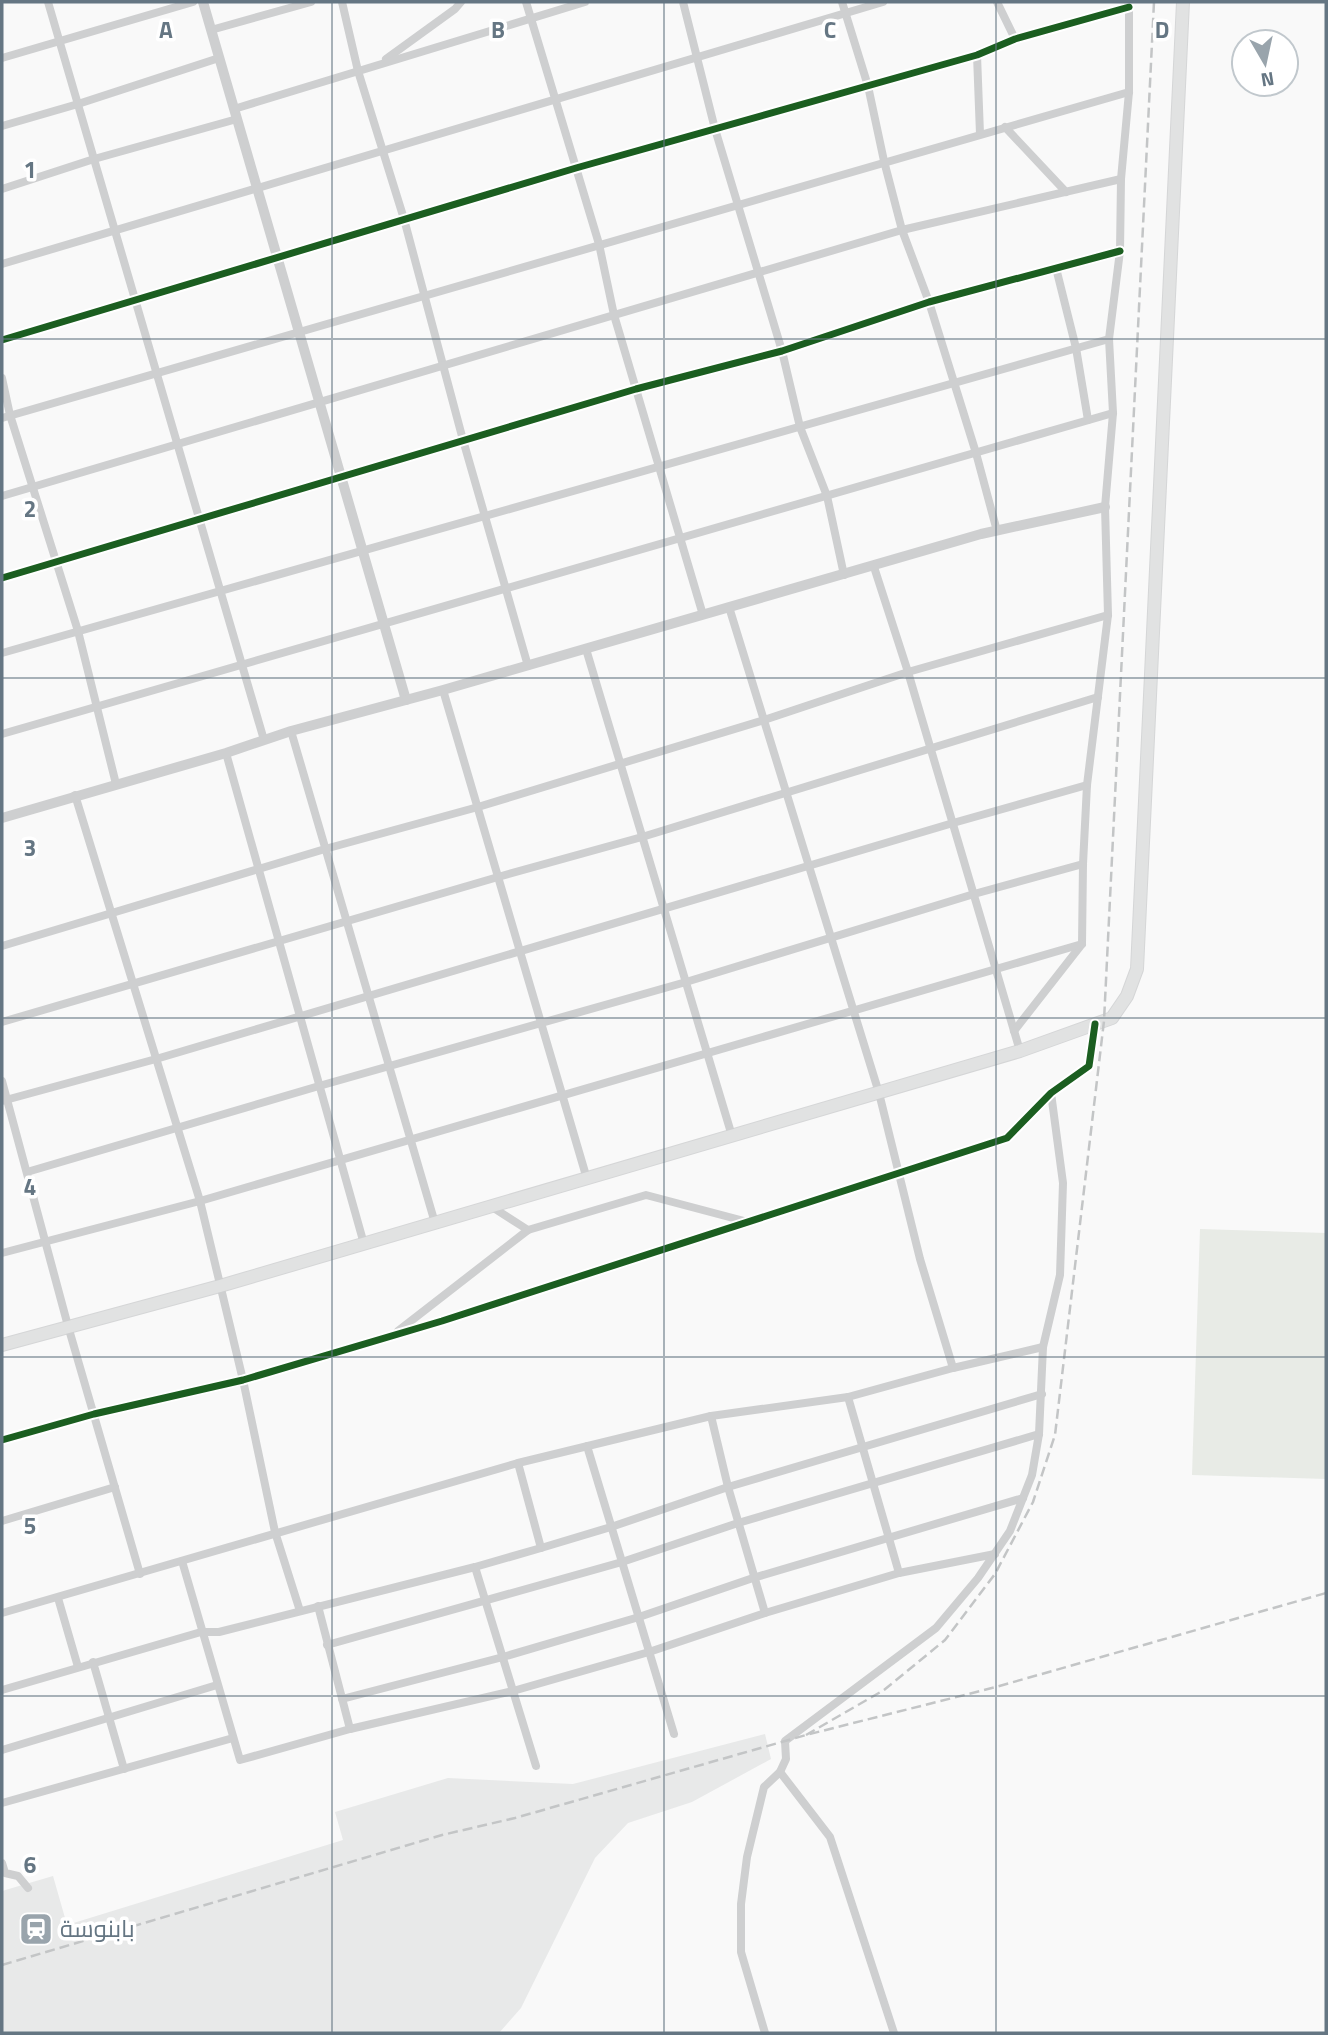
<svg xmlns="http://www.w3.org/2000/svg" width="1328" height="2035" viewBox="0 0 1328 2035" font-family="'Titillium Web',Cairo,sans-serif">
<style>
.built{fill:#e8e9e9}
.pitch{fill:#e8ebe6}
.lines{fill:none;stroke-linecap:round;stroke-linejoin:round}
.primary-casing{stroke:#d5d6d7;stroke-width:14}
.minor{stroke:#cecfd0;stroke-width:8}
.tertiary{stroke:#cecfd0;stroke-width:10}
.primary{stroke:#e1e2e2;stroke-width:12}
.rail{stroke:#c3c5c6;stroke-width:2.5;stroke-dasharray:10 5;stroke-linecap:butt}
.cycleway-casing{stroke:#fff;stroke-width:11}
.cycleway{stroke:#1b5e20;stroke-width:7}
.grid{fill:none;stroke:#657683;stroke-width:2;stroke-opacity:0.55}
.labels{text-anchor:middle;stroke-width:7;stroke-linejoin:round;paint-order:stroke}
.poi-label{font-size:24px;fill:#657683;stroke:#fff;text-anchor:start}
.grid-label{font-size:23px;text-anchor:middle;font-weight:bold;fill:#657683;stroke:#fff;stroke-width:7;stroke-linejoin:round;paint-order:stroke}
</style>
<rect width="100%" height="100%" fill="#f9f9f9"/>
<path class="built" d="M765 1734 771 1759 692 1802 628 1823 595 1858 521 2008 499 2033H2V1891L53 1876 67 1925 343 1840 335 1812 448 1778 573 1784Z"/>
<path class="pitch" d="M1200 1229 1326 1233V1479L1192 1475Z"/>
<g class="lines">
<defs>
<path id="primary" d="M2 1345 220 1286 1020 1051 1112 1018 1127 996 1137 969 1183 2"/>
</defs>
<use href="#primary" class="primary-casing"/>
<g class="minor">
<path d="M48 2 264 740"/>
<path d="M342 2 358 71 404 219 463 440 528 666"/>
<path d="M526 2 599 244 614 315 703 615"/>
<path d="M683 2 715 129 782 351 800 427 827 496 844 575"/>
<path d="M842 2 868 86 884 161 902 230 929 302 976 453 997 531"/>
<path d="M997 2 1015 39"/>
<path d="M211 30 311 2"/>
<path d="M977 55 980 134"/>
<path d="M2 58 193 2"/>
<path d="M386 59 455 9 461 2"/>
<path d="M234 109 585 2"/>
<path d="M2 126 78 104 219 58"/>
<path d="M1005 127 1066 192"/>
<path d="M2 189 94 159 237 119"/>
<path d="M2 264 883 2"/>
<path d="M1056 268 1076 348 1088 420"/>
<path d="M2 340 576 168 977 55 1015 39 1129 7"/>
<path d="M2 378 10 415 78 631 116 784"/>
<path d="M2 418 1129 92"/>
<path d="M2 496 902 230 1121 179"/>
<path d="M874 567 908 672 1020 1051"/>
<path d="M2 578 636 389 782 351 929 302 1120 251"/>
<path d="M729 607 879 1093 920 1259 953 1368"/>
<path d="M586 649 732 1136"/>
<path d="M2 653 1109 339"/>
<path d="M443 690 587 1179"/>
<path d="M291 731 435 1223"/>
<path d="M2 734 1113 413"/>
<path d="M226 753 364 1244"/>
<path d="M75 795 200 1201 243 1380 275 1532 300 1611"/>
<path d="M2 946 325 849 478 807 764 720 908 672 1108 615"/>
<path d="M2 1022 498 877 642 837 1098 697"/>
<path d="M1014 1031 1082 944 1083 864 1087 785 1108 615 1105 507 1113 413 1109 339 1120 251 1121 179 1129 92V3"/>
<path d="M2 1081 68 1326 140 1574"/>
<path d="M2 1101 156 1059 953 823 1087 785"/>
<path d="M27 1172 319 1086 686 982 974 894 1083 864"/>
<path d="M492 1207 528 1230"/>
<path d="M2 1253 200 1201 1082 944"/>
<path d="M398 1331 528 1230 646 1195 748 1222"/>
<path d="M848 1397 899 1573"/>
<path d="M711 1416 728 1487 765 1613"/>
<path d="M2 1440 94 1414 243 1380 442 1321 1007 1138 1051 1093 1089 1066 1095 1024"/>
<path d="M587 1446 674 1734"/>
<path d="M518 1463 541 1548"/>
<path d="M2 1521 115 1487"/>
<path d="M182 1561 240 1760 350 1729 513 1691 649 1652 765 1613 899 1573 995 1554"/>
<path d="M475 1567 536 1766"/>
<path d="M58 1598 78 1667"/>
<path d="M318 1606 350 1729"/>
<path d="M2 1613 518 1463 711 1416 848 1397 953 1368 1043 1347"/>
<path d="M327 1645 622 1562 738 1523 1039 1434"/>
<path d="M93 1662 124 1769"/>
<path d="M2 1690 201 1632H219L475 1567 541 1548 611 1527 728 1487 1042 1394"/>
<path d="M342 1699 503 1657 639 1617 753 1578 1023 1498"/>
<path d="M2 1750 217 1685"/>
<path d="M780 1772 830 1837 894 2033"/>
<path d="M2 1803 233 1738"/>
<path d="M2 1863 5 1873 18 1876 28 1888"/>
<path d="M765 2033 741 1952V1904L747 1857 764 1787 780 1772 786 1759 785 1741 936 1628 978 1578 1010 1531 1032 1475 1039 1434 1043 1347 1060 1275 1063 1183 1051 1093"/>
</g>
<g class="tertiary">
<path d="M203 2 406 700"/>
<path d="M2 818 226 753 291 731 443 690 981 534 1105 507"/>
</g>
<use href="#primary" class="primary"/>
<g class="rail">
<path d="M806 1735 884 1690 945 1640 995 1574 1033 1502 1055 1435 1104 1021 1154 2"/>
<path d="M2 1965 442 1835 515 1818 806 1735 996 1687 1326 1593"/>
</g>
<defs>
<g id="cycleway">
<path d="M2 340 576 168 977 55 1015 39 1129 7"/>
<path d="M2 578 636 389 782 351 929 302 1120 251"/>
<path d="M2 1440 94 1414 243 1380 442 1321 1007 1138 1051 1093 1089 1066 1095 1024"/>
</g>
</defs>
<use href="#cycleway" class="cycleway-casing"/>
<use href="#cycleway" class="cycleway"/>
</g>
<path class="grid" d="M332 2V2033M664 2V2033M996 2V2033M2 339H1326M2 678H1326M2 1018H1326M2 1357H1326M2 1696H1326"/>
<defs>
<symbol id="station-square" viewBox="-11 -11 22 22"><rect x="-9" y="-9" width="18" height="18" rx="4" fill="#99a4ac" stroke="#fff"/><path d="M-3-6H3Q5-6 5-4V2Q5 4 3 4L4.5 6H3L1.5 4h-3L-3 6H-4.5L-3 4Q-5 4-5 2V-4Q-5-6-3-6ZM-3.5-4v3h7v-3ZM-3.5 1v1.5H-2V1ZM2 1v1.5H3.5V1Z" fill="#fff"/></symbol>
</defs>
<g fill-rule="evenodd">
<use href="#station-square" x="17" y="1910" width="38" height="38"/>
</g>
<g class="labels">
<g class="poi-label">
<text x="60" y="1937">بابنوسة</text>
</g>
</g>
<g class="grid-label">
<text x="166" y="38">A</text>
<text x="498" y="38">B</text>
<text x="830" y="38">C</text>
<text x="1162" y="38">D</text>
<text x="30" y="178">1</text>
<text x="30" y="517">2</text>
<text x="30" y="856">3</text>
<text x="30" y="1195">4</text>
<text x="30" y="1534">5</text>
<text x="30" y="1873">6</text>
</g>
<rect width="1328" height="2035" fill="none" stroke="#657683" stroke-width="7"/>
<g transform="translate(1265 63) rotate(171)"><circle r="33" fill="#ffffff" stroke="#c1c8cd" stroke-width="2"/>
<path d="M0-5L12 26L0 18L-12 26Z" fill="#99a4ac"/>
<text y="-10" font-size="19" font-weight="bold" text-anchor="middle" fill="#657683">N</text>
</g>
</svg>
